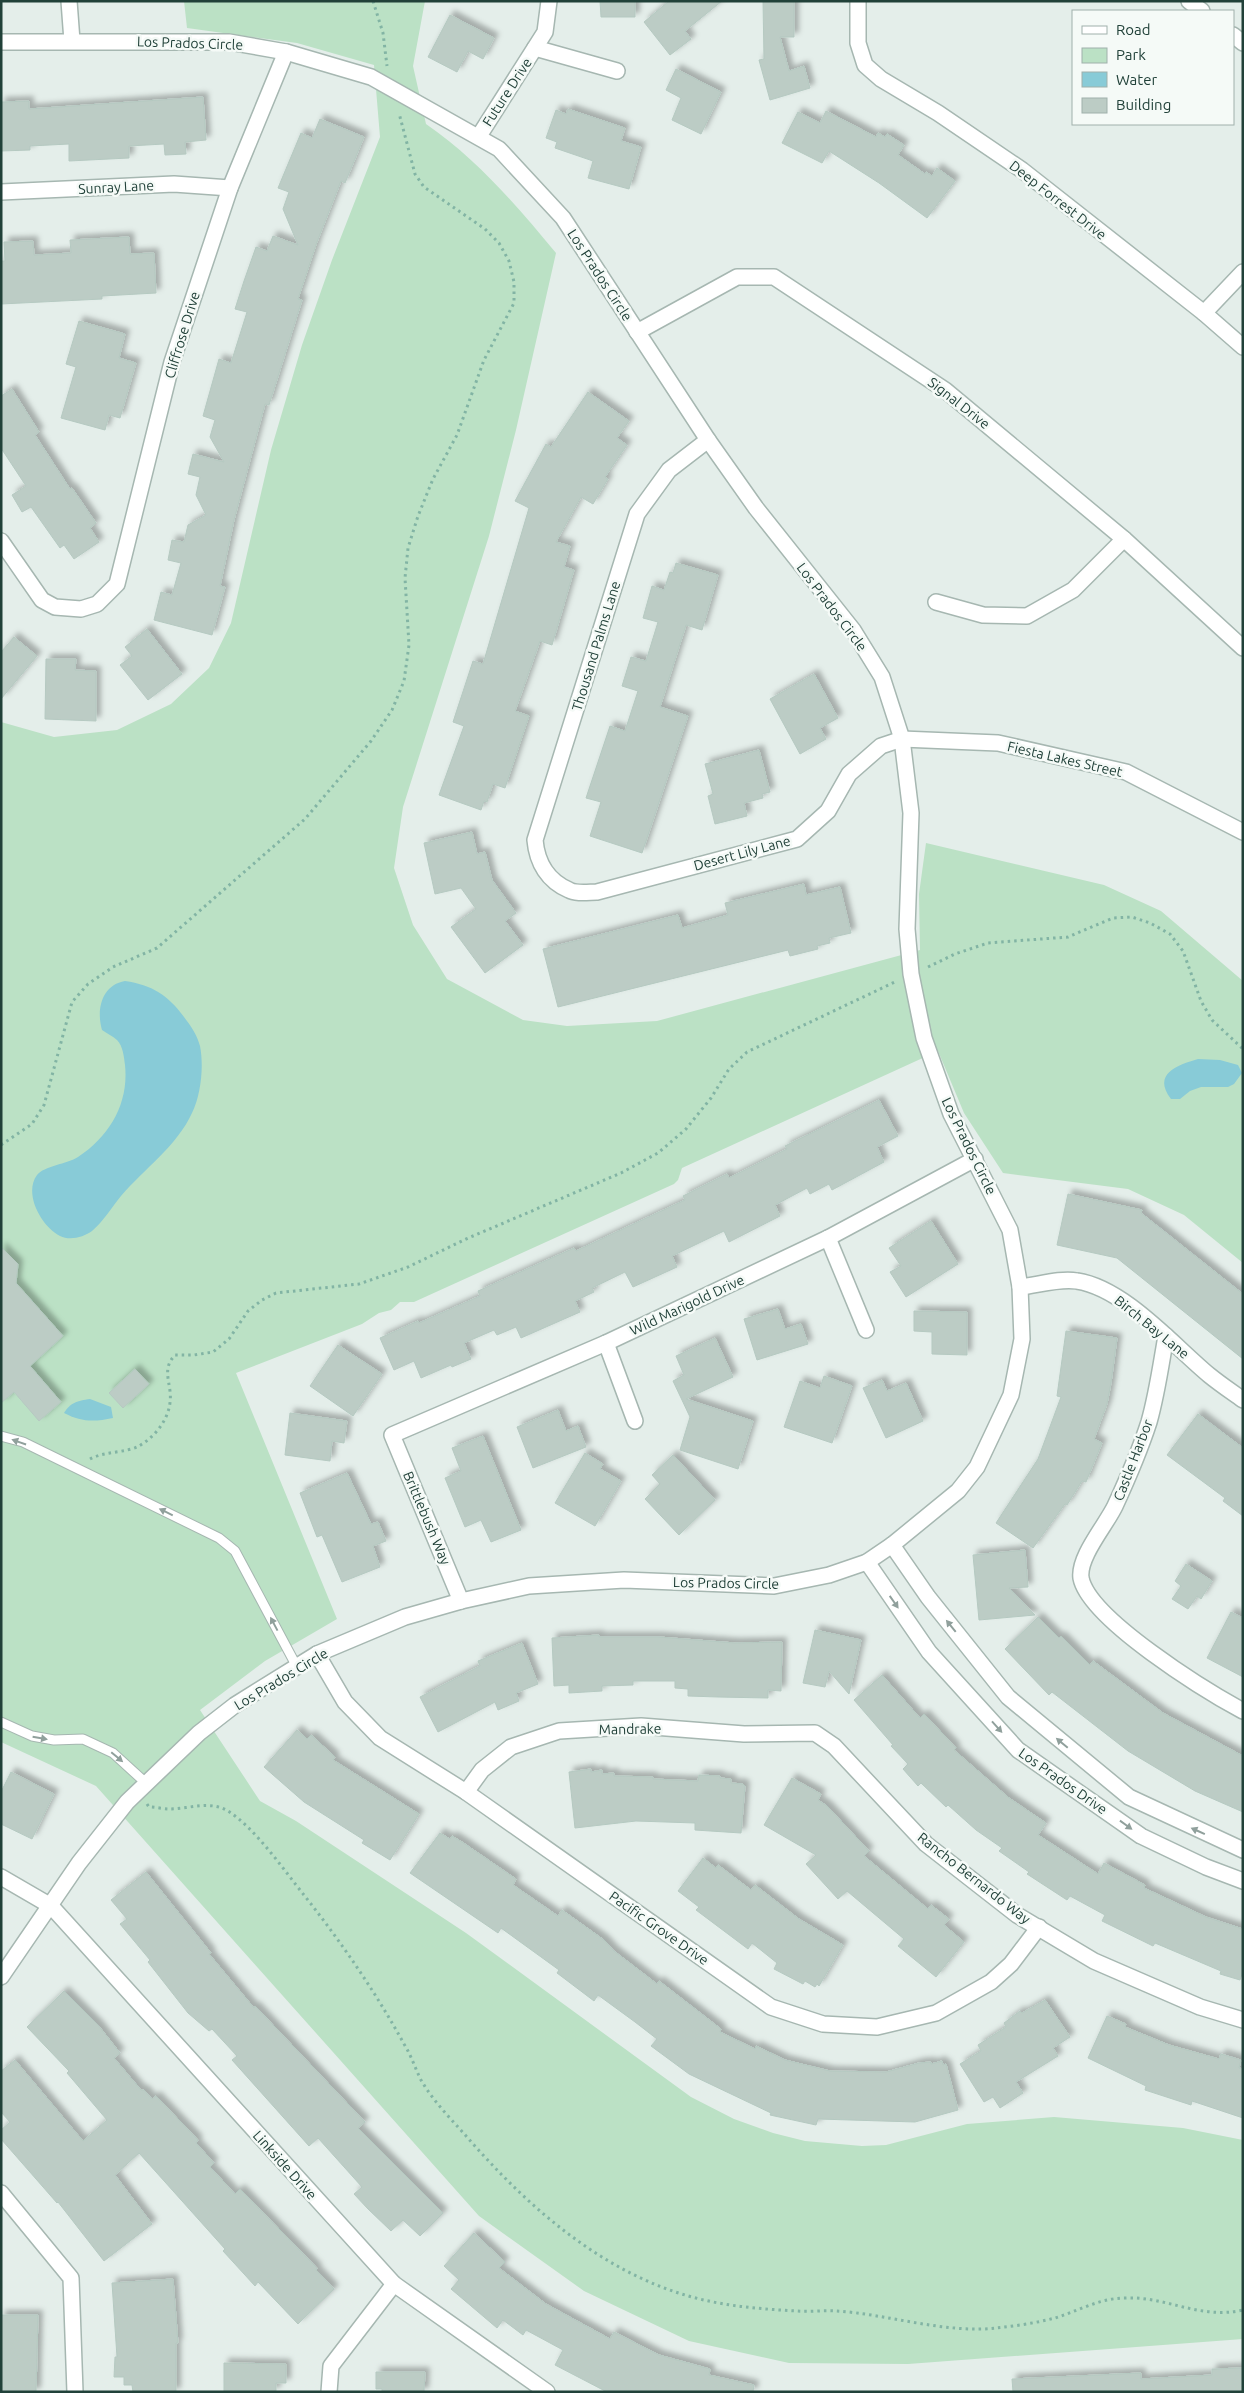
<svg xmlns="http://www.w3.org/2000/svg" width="1244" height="2393" viewBox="0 0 1244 2393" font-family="Ubuntu,sans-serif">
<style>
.green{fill:#bbe1c5}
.water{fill:#88cbd7}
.building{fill:#bcccc5;stroke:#b5c9c1;filter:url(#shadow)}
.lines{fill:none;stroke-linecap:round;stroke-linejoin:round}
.service-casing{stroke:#a6b7b1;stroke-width:11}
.minor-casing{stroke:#a6b7b1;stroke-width:18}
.path{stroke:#82b4a4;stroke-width:3;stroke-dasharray:2.5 4;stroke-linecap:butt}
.service{stroke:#fff;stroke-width:9}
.minor{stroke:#fff;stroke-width:15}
.oneway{fill:#90a09c}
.labels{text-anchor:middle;stroke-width:5;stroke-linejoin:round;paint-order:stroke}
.street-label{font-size:14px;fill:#214139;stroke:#f5faf7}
</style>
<defs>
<filter id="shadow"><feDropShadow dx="4.5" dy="-4.5" stdDeviation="2.5" flood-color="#0004"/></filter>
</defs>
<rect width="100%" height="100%" fill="#e4eeea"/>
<path class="green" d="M184 1H425L413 66 426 124C478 160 516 205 556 253L516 430 489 536 403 807 394 868 413 925 447 979 523 1020 567 1026 657 1021 920 950 919 894 926 843 1104 885 1161 911 1243 981V1263L1184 1215 1128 1189 1003 1173 964 1113 938 1051 682 1168 678 1180 674 1184 414 1302H400L391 1310 379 1313 362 1324 236 1373 337 1619 265 1661 200 1710 260 1801 296 1821 466 1933 691 2097 734 2119 773 2133 805 2141 862 2146 886 2145 967 2124 1054 2117 1183 2128 1243 2140V2339L908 2364 789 2363 689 2341 584 2291 479 2216 96 1786 1 1742V722L54 737 117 730 171 704 209 668 231 623 271 450 302 345 332 260 380 137 374 65 297 43 187 28Z"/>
<g class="water">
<path d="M125 981C152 985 168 995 184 1017 191 1026 197 1035 200 1046 204 1066 201 1095 192 1113 177 1146 144 1169 121 1196 112 1207 103 1222 92 1231 84 1237 70 1241 60 1236 42 1227 23 1194 37 1175 44 1166 67 1164 78 1157 110 1136 129 1103 125 1065 124 1057 123 1046 117 1040 113 1036 106 1033 102 1030 96 1009 102 985 125 981Z"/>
<path d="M1198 1059 1220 1060 1238 1065 1242 1073 1234 1084 1228 1087H1201L1190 1091 1180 1099H1171C1152 1074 1177 1065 1198 1059Z"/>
<path d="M90 1399 111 1407 113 1418C94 1422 81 1422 64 1413 71 1402 77 1401 90 1399Z"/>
</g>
<g class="building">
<path d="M600 1H635V17H601Z"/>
<path d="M669 1H722L685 31 691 39 670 55 644 22Z"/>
<path d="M763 1H794V37H780L789 71 804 66 810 88 770 100 759 60 764 59Z"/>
<path d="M450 15 494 38 483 59 468 51 457 72 428 57Z"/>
<path d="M676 69 721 92 701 134 672 120 681 98 666 90Z"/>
<path d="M203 97 206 140 185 142 186 154 165 155 164 144 129 146V158L69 161V144L30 146V150L1 151V102L29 101V109Z"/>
<path d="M568 109 625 128 621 141 641 147 629 189 588 178 593 161 555 148 557 142 546 138 556 110 566 114Z"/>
<path d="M826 111 876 137 878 133 885 137 887 134 904 145 898 155 925 174 926 172 932 176 937 168 955 181 927 218 879 183 829 151 822 163 782 143 798 112 820 123Z"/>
<path d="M320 119 364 137 345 183 341 181 317 242 298 299 302 300 269 405 265 404 234 520 220 586 225 587 212 635 154 620 161 592 172 595 181 563 168 560 172 540 184 542 188 525 206 515 196 495 200 477 188 474 193 454 224 462 210 437 215 420 203 416 219 359 231 363 247 312 235 309 244 281 256 247 267 251 273 236 298 245 283 209 289 192 278 188 301 133 312 138Z"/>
<path d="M129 237 130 254 154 253 156 293 102 296V299L1 304V261H5L4 242 33 241 34 255 71 253 70 240Z"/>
<path d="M79 321 125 334 119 358 136 363 120 418 109 415 105 430 61 418 76 367 66 364Z"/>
<path d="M12 389 39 432 35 435 70 489 72 488 96 523 90 528 99 542 74 559 64 545 60 548 31 507 22 512 12 495 26 486 1 448V396Z"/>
<path d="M588 392 629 421 617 438 627 445 605 477 608 479 593 504 581 497 556 542 570 546 564 567 574 570 552 645 540 641 515 711 529 716 505 788 493 784 487 802 484 801 481 810 439 795 464 726 453 722 473 661 483 664 529 508 515 501 546 444 551 447Z"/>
<path d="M676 563 718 575 702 630 686 625 660 707 688 716 642 853 590 836 601 802 586 798 610 726 625 731 638 691 622 686 631 657 646 661 658 622 643 618 652 586 664 590 670 572 673 573Z"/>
<path d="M147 629 182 674 148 700 120 665 132 656 125 647Z"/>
<path d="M14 637 37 656 1 699V652Z"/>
<path d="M46 659H76L75 670 96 671V721L45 719Z"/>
<path d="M814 674 838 718 820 728 826 739 800 754 770 699Z"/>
<path d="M759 750 770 792 762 794 763 798 744 803 747 816 715 824 708 796 713 794 705 764Z"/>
<path d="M472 832 477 854 485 852 492 880 516 913 505 921 523 945 485 973 451 927 476 909 461 888 435 894 424 843Z"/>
<path d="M804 884 806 895 840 887 851 933 829 938 830 943 817 946 818 949 790 956 788 950 558 1007 543 949 678 915 682 928 728 915 725 903Z"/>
<path d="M879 1100 898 1136 877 1147 884 1162 832 1190 829 1184 810 1194 807 1188 775 1205 780 1216 729 1242 724 1231 672 1256 677 1267 633 1287 625 1272 592 1288 594 1292 575 1301 580 1312 521 1338 516 1327 497 1335 494 1330 464 1343 471 1359 452 1367 451 1365 421 1378 414 1361 394 1370 380 1338 418 1321 419 1323 480 1296 478 1291 574 1248 576 1251 627 1227 685 1200 683 1196 727 1174 729 1178 787 1149 785 1146Z"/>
<path d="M1068 1194 1142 1210 1141 1213 1243 1294V1359L1117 1258 1057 1245Z"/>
<path d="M931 1221 958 1264 906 1297 890 1272 901 1266 889 1248Z"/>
<path d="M1 1247 18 1264 16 1283 63 1336 30 1366 61 1402 39 1421 14 1392 1 1403Z"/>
<path d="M778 1309 785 1329 801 1324 808 1344 757 1360 744 1319Z"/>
<path d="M914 1311 967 1312V1355L932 1354V1332L914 1331Z"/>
<path d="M1066 1331 1117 1338 1111 1383 1107 1404 1094 1439 1102 1443 1086 1482 1082 1481 1067 1505 1065 1504 1033 1548 996 1523 1038 1459 1061 1397 1057 1396Z"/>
<path d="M715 1338 733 1377 686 1399 753 1421 738 1469 680 1450 690 1417 673 1381 684 1375 676 1356Z"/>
<path d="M338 1345 382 1374 353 1416 310 1386Z"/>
<path d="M135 1369 149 1384 123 1408 109 1393Z"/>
<path d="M824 1376 852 1386 832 1443 784 1427 800 1381 820 1388Z"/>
<path d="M882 1380 887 1391 906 1383 923 1421 886 1438 863 1388Z"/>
<path d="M558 1410 566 1431 578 1426 586 1447 533 1468 517 1427Z"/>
<path d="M290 1413 347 1421 344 1443 332 1441 330 1461 285 1455Z"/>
<path d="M1198 1414 1243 1448V1516L1223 1501 1225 1498 1167 1455Z"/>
<path d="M483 1436 521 1530 491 1542 481 1520 465 1527 445 1478 461 1471 452 1448Z"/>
<path d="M585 1453 603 1464 600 1469 621 1481 595 1526 555 1503Z"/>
<path d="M673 1455 715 1500 679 1535 645 1499 660 1484 652 1475Z"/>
<path d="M347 1473 371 1524 378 1522 386 1541 373 1546 380 1567 342 1582 322 1535 317 1537 300 1493Z"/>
<path d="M1025 1550 1028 1587 1009 1588 1035 1615 979 1620 973 1555Z"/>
<path d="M1186 1564 1212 1581 1201 1599 1197 1596 1188 1609 1172 1599 1181 1586 1175 1581Z"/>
<path d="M1231 1612 1243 1618V1677L1207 1658Z"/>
<path d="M1038 1617 1059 1638 1061 1636 1090 1665 1093 1661 1163 1713 1243 1756V1812L1195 1791 1128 1751 1052 1692 1049 1695 1005 1649Z"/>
<path d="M815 1630 861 1640 849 1694 829 1671 825 1687 803 1683Z"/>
<path d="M599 1635V1637H659L735 1643 782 1642 781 1691 768 1690V1698L718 1697 688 1696V1689L675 1688V1681H633V1685L602 1686V1691L569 1693V1685L554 1686 552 1638Z"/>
<path d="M522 1643 538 1684 516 1693 519 1701 498 1710 495 1702 438 1732 420 1697 480 1666 478 1661Z"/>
<path d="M882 1675 920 1718 924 1714 956 1748 954 1750 1009 1798 1046 1823 1038 1835 1098 1874 1104 1863 1145 1885 1144 1888 1206 1917 1243 1929V1971L1240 1980 1220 1974 1221 1971 1155 1943 1153 1946 1102 1921 1105 1915 1070 1896 1067 1900 1027 1874 1029 1872 999 1851 1002 1848 976 1830 948 1805 946 1807 921 1783 918 1786 903 1769 908 1764 891 1746 893 1745 854 1700Z"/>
<path d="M297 1730 307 1739 311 1735 335 1757 333 1760 419 1814 390 1860 362 1843 364 1840 304 1802 264 1767Z"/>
<path d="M591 1769V1772L602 1770V1774L614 1773V1776L653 1777V1779L698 1781 699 1775 720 1776V1778L731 1779V1783L743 1784 745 1786 741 1833 695 1830V1823L636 1821 575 1828 569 1772Z"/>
<path d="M11 1772 54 1794 32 1839 1 1824V1792Z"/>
<path d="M792 1778 821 1794 818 1800 827 1806 869 1851 864 1856 928 1909 931 1905 949 1919 944 1925 964 1942 936 1977 898 1946 904 1939 847 1891 838 1899 806 1864 816 1855 764 1825Z"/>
<path d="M440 1833 450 1839 452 1836 462 1842 516 1879 513 1885 558 1916 562 1910 604 1940 614 1951 657 1984 659 1981 721 2029 720 2032 755 2049 756 2046 785 2060 830 2071 886 2072 919 2063 931 2062V2064L942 2061 943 2065 946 2064 958 2110 915 2122 818 2119 816 2125 770 2115 771 2113 689 2074 651 2046 657 2039 635 2022 598 1995 594 2001 557 1973 559 1970 501 1928 498 1933 410 1873Z"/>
<path d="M703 1858 716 1868 718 1865 751 1890 755 1885 799 1919 843 1945 819 1986 817 1984 815 1987 805 1981 803 1984 774 1969 777 1963 752 1943 748 1949 696 1910 699 1907 678 1891Z"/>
<path d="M146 1872 211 1953 209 1954 254 2008 255 2006 365 2122 358 2128 443 2213 420 2236 403 2220 391 2231 368 2209 354 2194 362 2187 318 2138 309 2146 232 2060 237 2056 212 2029 209 2031 188 2013 148 1962 150 1960 120 1924 127 1919 111 1900Z"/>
<path d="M64 1991 98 2025 120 2053 114 2058 141 2090H144L152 2099 156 2096 198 2140 196 2143 214 2163 210 2167 235 2194 240 2189 317 2268 316 2270 334 2289 298 2324 258 2282 255 2286 223 2251 225 2249 139 2153 115 2175 152 2224 104 2261 58 2202 57 2203 1 2139V2130L10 2122 1 2112V2071L15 2060 83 2141 107 2120 67 2073 69 2071 27 2027Z"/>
<path d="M1045 2000 1070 2037 1053 2048 1058 2056 1016 2082 1023 2093 1000 2108 993 2097 984 2102 960 2064 981 2051 978 2045 1006 2027 1004 2023 1020 2011 1022 2013Z"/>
<path d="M1107 2016 1126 2024 1125 2027 1169 2045 1219 2059 1221 2054 1241 2060 1239 2068 1243 2069V2118L1192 2101 1191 2105 1145 2090 1146 2086 1088 2058Z"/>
<path d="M474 2233 505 2262 499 2268 546 2304 610 2339 614 2332 659 2355 710 2369 709 2375 754 2385 753 2392H607L555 2365 563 2350 526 2330 523 2335 503 2320 497 2328 451 2289 459 2280 444 2266Z"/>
<path d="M173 2279 178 2343H176V2392H133L132 2385H124V2377H114L115 2357H117L112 2283Z"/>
<path d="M1 2315H38L36 2392H1Z"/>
<path d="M224 2363 286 2364V2383H276V2391L224 2392Z"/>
<path d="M1243 2368V2392H1013L1012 2379 1141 2373V2379L1212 2375V2369Z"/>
<path d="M376 2372H425L424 2392H382V2389H376Z"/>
</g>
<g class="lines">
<defs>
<g id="service">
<path d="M1 1436 23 1442 219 1538 235 1551 297 1667"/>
<path d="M1 1722 32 1736 54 1740 83 1739 113 1753 147 1784"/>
</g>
<g id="minor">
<path d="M69 1 72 41"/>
<path d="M858 1V43L865 65 881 79 938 113 1022 170 1204 313 1243 347"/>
<path d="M1189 1 1202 11"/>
<path d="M1233 35 1243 43"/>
<path d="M1 42H229L286 52 371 77 499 149 563 218 708 440 756 508 853 630 882 677 902 739 911 813 907 929 911 974 924 1038 951 1114 1010 1230 1020 1287 1022 1339 1011 1395 977 1467 958 1491 892 1545 867 1562 829 1575 774 1586 624 1580 529 1586 461 1601 405 1617 317 1654 235 1705 199 1733 127 1802 79 1863 1 1977"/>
<path d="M535 48 617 71"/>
<path d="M479 136 545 32 549 1"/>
<path d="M1 192 174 184 230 188"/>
<path d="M1204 313 1243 272"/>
<path d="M637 332 737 277H774L945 390 1124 539 1243 648"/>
<path d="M708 440 669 470 637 514 535 840C537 863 548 881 569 890 576 894 589 892 597 892L797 839 828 811 849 774 881 746 902 739 998 743 1126 772 1243 832"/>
<path d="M1 541 42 600 55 607 81 609 97 604 117 584 172 362 230 188 286 52"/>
<path d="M936 602 983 615 1027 616 1073 590 1124 539"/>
<path d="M828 1238 866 1330"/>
<path d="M1020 1287C1038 1285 1060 1278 1077 1281 1124 1288 1173 1345 1209 1375 1220 1384 1232 1392 1243 1400"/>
<path d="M1166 1336C1161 1364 1157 1394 1149 1422 1140 1450 1127 1480 1115 1506 1106 1525 1078 1557 1081 1578 1089 1619 1206 1691 1243 1711"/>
<path d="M606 1343 635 1421"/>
<path d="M892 1545 928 1597 1008 1697 1129 1797 1243 1850"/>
<path d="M867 1562 929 1652 1018 1750 1141 1836 1206 1867 1243 1881"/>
<path d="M461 1601 392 1435 606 1343 828 1238 975 1159"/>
<path d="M317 1654 345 1702 380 1738 466 1792 771 2007 823 2024 877 2027 936 2013 991 1982 1011 1964 1039 1927"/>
<path d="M466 1792 482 1770 511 1747 559 1731 641 1726 744 1734 815 1733 834 1746 926 1844 1017 1915 1094 1961 1200 2007 1243 2020"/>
<path d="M1 1877 51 1906 394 2284 547 2392"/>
<path d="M1 2193 71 2278 75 2392"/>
<path d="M329 2392 331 2366 394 2284"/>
</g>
</defs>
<use href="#service" class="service-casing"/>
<use href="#minor" class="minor-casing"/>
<g class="path">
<path d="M373 1 383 33 387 66"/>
<path d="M928 967 955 954 988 943 1068 937 1113 918 1132 917 1150 923 1170 934 1183 951 1201 1001 1212 1020 1243 1049"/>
<path d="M1 1145 32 1124 44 1105 72 1002 88 984 113 967 157 948 305 819 371 741 392 710 404 681 409 645 405 578 408 548 418 516 433 479 457 435 484 360 514 303V282L509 261 499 243 485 229 424 187 415 174 399 113"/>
<path d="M90 1459C105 1451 126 1453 139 1446 158 1435 173 1414 170 1391 168 1376 164 1367 175 1355H194L213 1352 229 1339 248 1311 262 1300 276 1293 359 1284 408 1267 466 1239 621 1173 658 1153 686 1129 711 1098 729 1069 747 1052 897 981"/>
<path d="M147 1804 149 1807C156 1807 163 1809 169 1809 189 1809 210 1800 228 1811 256 1829 283 1869 304 1895 341 1942 375 1991 404 2044 411 2055 415 2068 421 2080 433 2101 451 2119 467 2137 526 2205 598 2269 685 2295 721 2306 760 2309 797 2311 810 2312 824 2310 837 2311 886 2314 947 2334 996 2328 1015 2326 1036 2323 1055 2318 1078 2311 1100 2298 1125 2298 1166 2296 1200 2320 1243 2310"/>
</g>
<use href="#service" class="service"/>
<use href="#minor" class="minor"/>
</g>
<defs><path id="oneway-solid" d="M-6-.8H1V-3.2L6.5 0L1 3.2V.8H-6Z" transform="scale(1.25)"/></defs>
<g class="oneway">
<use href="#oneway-solid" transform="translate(19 1442) rotate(-161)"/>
<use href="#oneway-solid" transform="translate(166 1512) rotate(-154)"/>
<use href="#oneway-solid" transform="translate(894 1602) rotate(55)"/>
<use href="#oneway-solid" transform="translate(274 1624) rotate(-118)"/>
<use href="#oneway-solid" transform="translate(951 1626) rotate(-129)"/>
<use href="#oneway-solid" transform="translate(997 1727) rotate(48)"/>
<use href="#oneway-solid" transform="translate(40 1738) rotate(10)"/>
<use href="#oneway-solid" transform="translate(1062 1743) rotate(-140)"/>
<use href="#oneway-solid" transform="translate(117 1757) rotate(40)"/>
<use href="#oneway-solid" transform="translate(1126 1825) rotate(36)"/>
<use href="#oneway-solid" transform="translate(1198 1831) rotate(-156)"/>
</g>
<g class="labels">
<g class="street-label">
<text transform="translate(190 43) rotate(2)" y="5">Los Prados Circle</text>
<text transform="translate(507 92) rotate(-57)" y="5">Future Drive</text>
<text transform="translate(116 187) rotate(-3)" y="5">Sunray Lane</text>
<text transform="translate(1058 200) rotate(38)" y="5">Deep Forrest Drive</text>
<text transform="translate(600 275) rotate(57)" y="5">Los Prados Circle</text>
<text transform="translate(182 335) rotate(-73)" y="5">Cliffrose Drive</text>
<text transform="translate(959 403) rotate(38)" y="5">Signal Drive</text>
<text transform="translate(832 607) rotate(53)" y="5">Los Prados Circle</text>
<text transform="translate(596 646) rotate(-73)" y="5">Thousand Palms Lane</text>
<text transform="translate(1065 759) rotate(13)" y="5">Fiesta Lakes Street</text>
<text transform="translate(742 853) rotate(-15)" y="5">Desert Lily Lane</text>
<text transform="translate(969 1146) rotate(64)" y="5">Los Prados Circle</text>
<text transform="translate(687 1305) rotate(-25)" y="5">Wild Marigold Drive</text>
<text transform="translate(1152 1327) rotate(39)" y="5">Birch Bay Lane</text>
<text transform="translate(1133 1460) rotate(-69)" y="5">Castle Harbor</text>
<text transform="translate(427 1518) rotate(67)" y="5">Brittlebush Way</text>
<text transform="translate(726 1583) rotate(1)" y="5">Los Prados Circle</text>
<text transform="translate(281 1679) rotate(-31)" y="5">Los Prados Circle</text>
<text transform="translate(630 1729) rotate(-1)" y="5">Mandrake</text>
<text transform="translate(1063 1781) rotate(35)" y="5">Los Prados Drive</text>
<text transform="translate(974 1878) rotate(38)" y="5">Rancho Bernardo Way</text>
<text transform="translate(659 1928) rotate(35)" y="5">Pacific Grove Drive</text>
<text transform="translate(285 2165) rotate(48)" y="5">Linkside Drive</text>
</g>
</g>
<rect width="1244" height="2393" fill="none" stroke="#214139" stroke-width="5"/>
<rect x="1072" y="10" width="162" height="115" fill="#f5faf7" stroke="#a0b0ab"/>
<rect x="1082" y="26" width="25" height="8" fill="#ffffff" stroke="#a0b0ab"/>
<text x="1116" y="35" font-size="15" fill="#214139">Road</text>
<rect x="1082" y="48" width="25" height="15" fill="#bbe1c5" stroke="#a0b0ab"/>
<text x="1116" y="60" font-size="15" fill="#214139">Park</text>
<rect x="1082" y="72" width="25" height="15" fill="#88cbd7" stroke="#a0b0ab"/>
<text x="1116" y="85" font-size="15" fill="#214139">Water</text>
<rect x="1082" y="98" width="25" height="15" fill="#bcccc5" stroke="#a0b0ab"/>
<text x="1116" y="110" font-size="15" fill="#214139">Building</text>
</svg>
